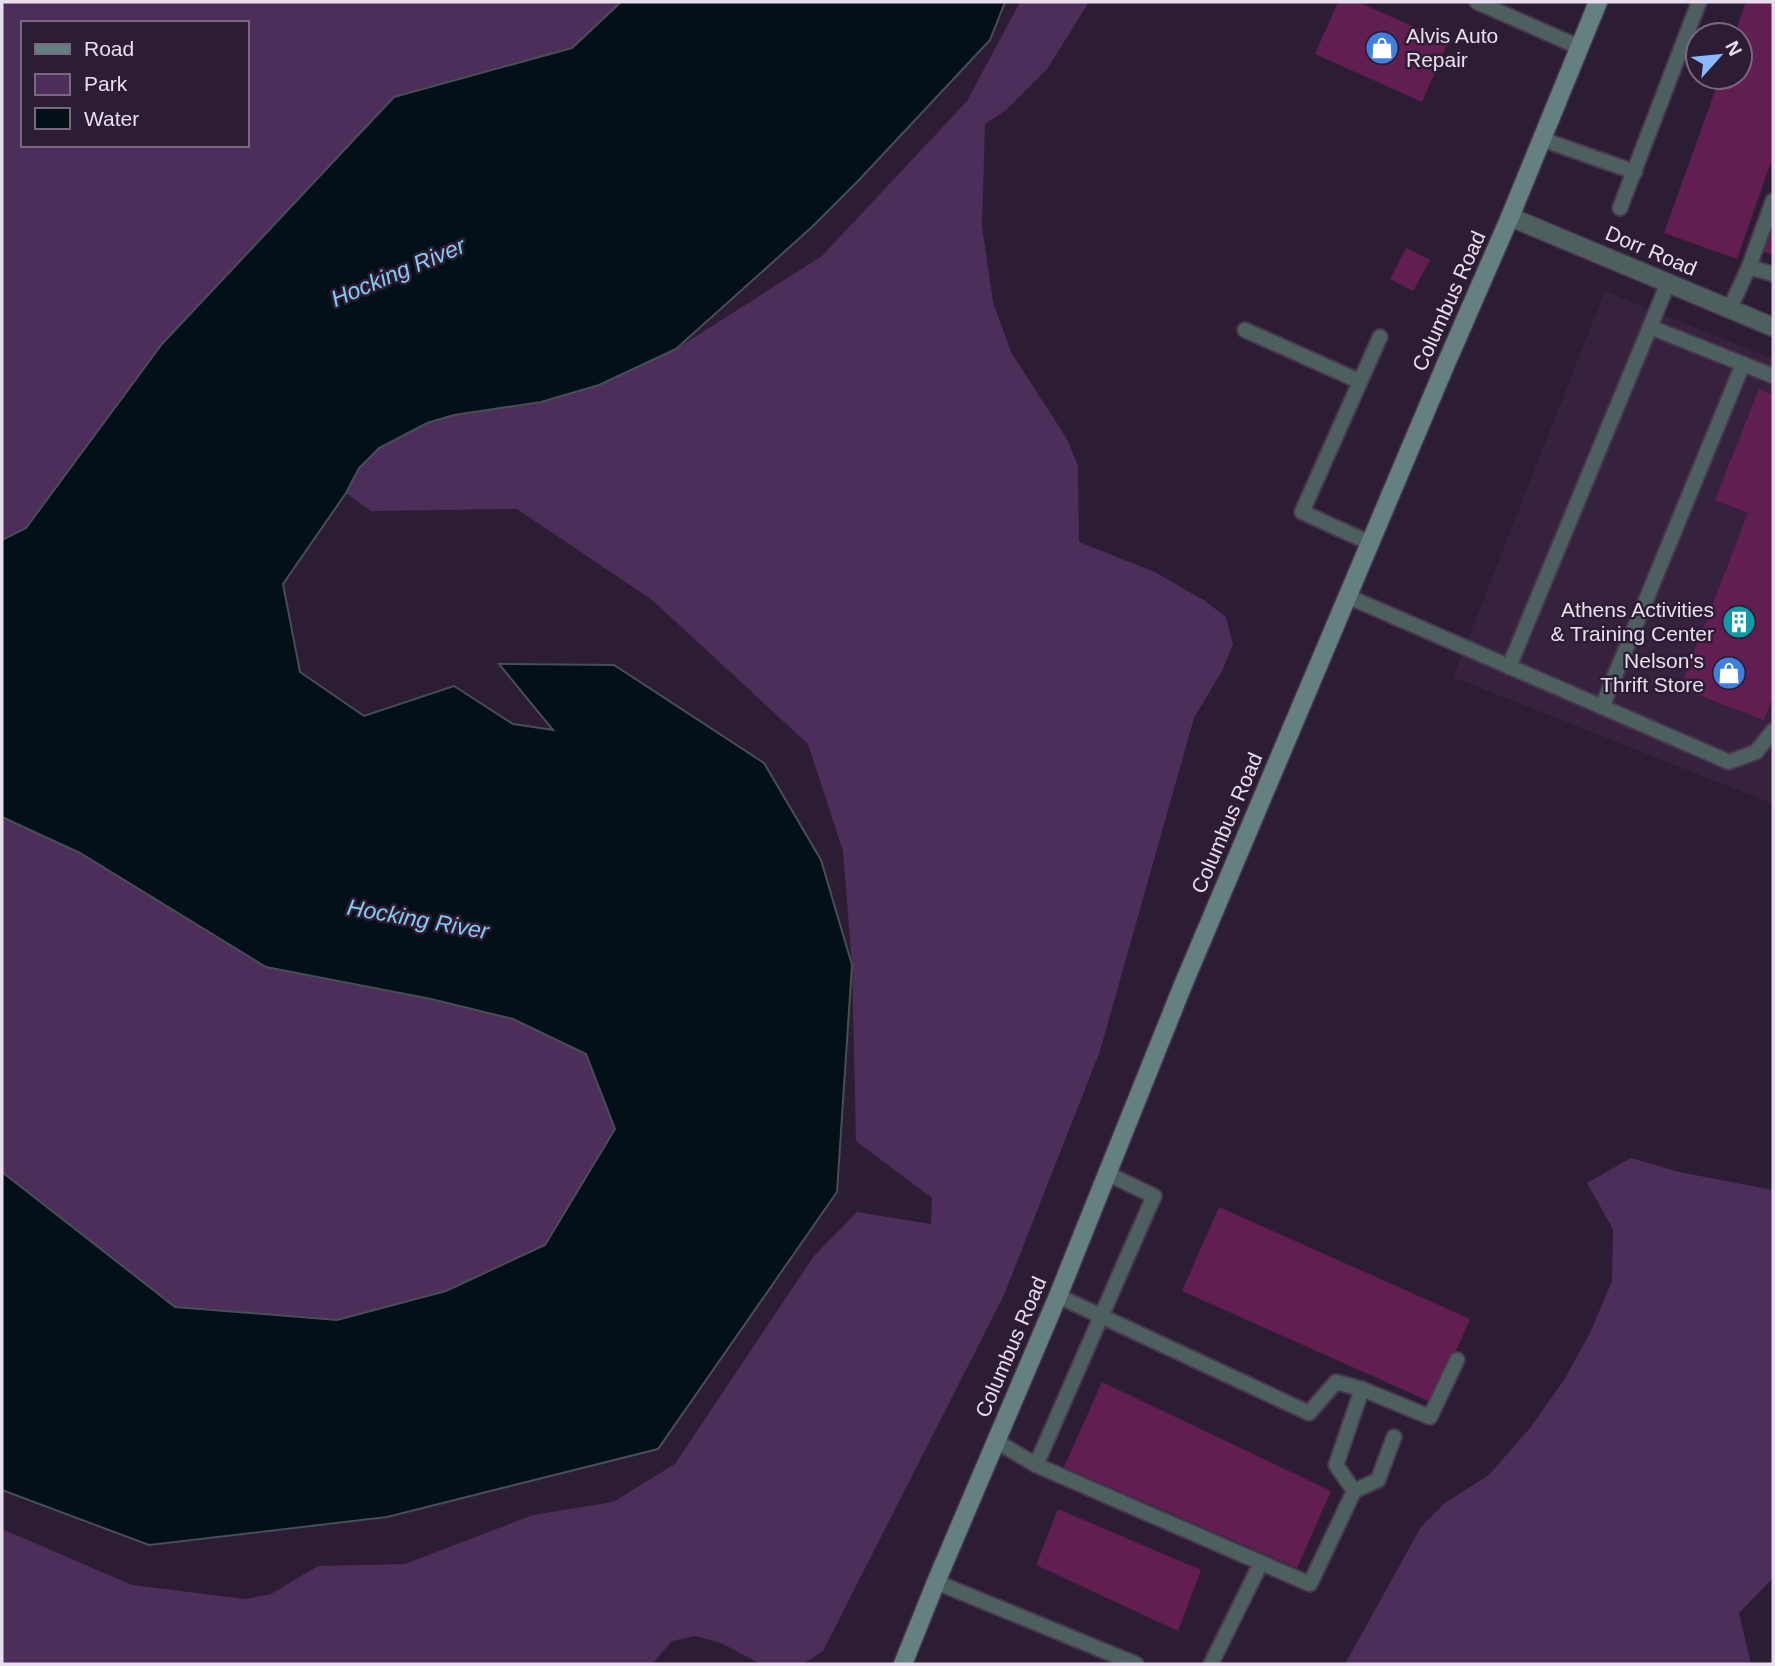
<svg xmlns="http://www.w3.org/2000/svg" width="1775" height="1666" viewBox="0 0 1775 1666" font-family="Helvetica,sans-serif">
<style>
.built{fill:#36223f}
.green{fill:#4d2d59;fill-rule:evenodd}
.water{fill:#041017;stroke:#484e57;stroke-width:2}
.building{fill:#621e51}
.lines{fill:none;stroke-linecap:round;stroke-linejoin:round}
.lane-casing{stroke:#47384e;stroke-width:18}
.street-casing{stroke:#47384e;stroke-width:21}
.secondary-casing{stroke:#47384e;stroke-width:21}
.lane{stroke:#4e5f5f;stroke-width:14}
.street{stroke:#4e5f5f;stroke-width:18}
.secondary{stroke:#648080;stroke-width:18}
.labels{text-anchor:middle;stroke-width:5;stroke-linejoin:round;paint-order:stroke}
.poi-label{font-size:21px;fill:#e8deed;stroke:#2d1d34;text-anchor:end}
.street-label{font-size:21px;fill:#e8deed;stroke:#2d1d34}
.water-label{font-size:23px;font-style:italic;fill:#86c9f1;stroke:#2d1d34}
</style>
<rect width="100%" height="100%" fill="#2d1d34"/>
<path class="built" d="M1605 291 1773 359V804L1453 677Z"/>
<g class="green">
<path d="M2 2H621L572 48 394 98 162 344 26 528 2 540ZM23 23H247V145H23Z"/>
<path d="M1020 2H1089L1047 69 1006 110 985 124 982 226 993 302 1011 352 1067 439 1078 466 1079 542 1155 572 1205 601 1226 617 1233 644 1222 671 1194 718 1100 1051 1004 1295 823 1651 803 1664H761L721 1643 695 1636 672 1641 652 1664H2V1529L132 1585 245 1599 271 1594 318 1566 405 1564 533 1515 613 1502 675 1464 814 1256 857 1212 931 1224 932 1198 856 1141 852 965 843 851 808 744 651 599 517 509 371 511 346 493 359 468 378 449 427 423 454 415 541 402 599 385 676 349 822 256 967 101Z"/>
<path d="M2 817 80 853 431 999 513 1019 586 1054 615 1129 545 1245 446 1291 337 1320 175 1307 2 1172Z"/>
<path d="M1631 1158 1679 1172 1773 1190V1578L1739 1613 1751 1664H1345L1421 1527 1445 1503 1489 1475 1530 1428 1564 1380 1590 1333 1612 1281 1613 1229 1587 1183Z"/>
</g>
<path class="water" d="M621 2H1005L990 40 858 181 813 226 676 349 599 385 541 402 454 415 427 423 379 448 359 468 346 493 283 584 300 672 364 716 454 686 513 724 553 730 499 664 614 665 764 763 821 860 852 965 837 1192 658 1449 387 1517 149 1545 2 1490V1172L175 1307 337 1320 446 1291 545 1245 615 1129 586 1054 513 1019 431 999 266 967 80 853 2 817V540L26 528 162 344 394 97 572 48Z"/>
<g class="building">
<path d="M1338 2H1358L1448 42 1422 102 1315 54Z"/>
<path d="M1746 2H1773V156L1737 259 1664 233 1720 77H1740V35H1734Z"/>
<path d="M1773 222V255L1762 251Z"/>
<path d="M1406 248 1430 260 1413 291 1390 279Z"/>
<path d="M1759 389 1773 395V695L1764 720 1680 688 1748 513 1715 500Z"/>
<path d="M1219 1207 1470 1319 1433 1403 1182 1291Z"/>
<path d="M1102 1382 1331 1491 1297 1568 1064 1467Z"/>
<path d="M1058 1509 1201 1570 1178 1631 1036 1565Z"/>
</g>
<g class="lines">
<defs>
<g id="lane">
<path d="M1477 2 1579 47"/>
<path d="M1541 139 1635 172"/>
<path d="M1773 201 1749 267 1773 274"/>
<path d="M1620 208 1699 2"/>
<path d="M1730 308 1749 267"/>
<path d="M1245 330 1359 381"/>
<path d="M1743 364 1773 376"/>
<path d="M1370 543 1302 512 1380 337"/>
<path d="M1349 597 1729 762 1756 752 1773 731"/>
<path d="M1509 667 1650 327"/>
<path d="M1602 707 1743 364 1650 327 1668 283"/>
<path d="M1058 1296 1309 1413 1336 1382 1362 1389 1430 1417 1457 1360"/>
<path d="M996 1441 1036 1465 1310 1584 1354 1491 1378 1480 1394 1437"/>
<path d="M1036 1465 1154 1196 1108 1174"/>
<path d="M1354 1491 1336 1465 1362 1389"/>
<path d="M936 1582 1136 1664"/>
<path d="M1211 1664 1261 1563"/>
</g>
<path id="street" d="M1510 217 1773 327"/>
<path id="secondary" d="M903 1664 936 1582 1058 1296 1183 985 1445 366 1510 217 1598 2"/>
</defs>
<use href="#lane" class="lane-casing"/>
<use href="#street" class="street-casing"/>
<use href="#secondary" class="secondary-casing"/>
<use href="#lane" class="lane"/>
<use href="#street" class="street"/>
<use href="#secondary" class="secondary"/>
</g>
<defs>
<symbol id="shop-disc" viewBox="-11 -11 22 22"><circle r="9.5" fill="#3f7fe0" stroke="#2d1d34"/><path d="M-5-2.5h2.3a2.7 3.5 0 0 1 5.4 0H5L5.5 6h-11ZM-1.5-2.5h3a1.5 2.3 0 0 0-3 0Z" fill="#fff"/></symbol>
<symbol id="building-disc" viewBox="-11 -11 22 22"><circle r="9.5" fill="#0f9aa8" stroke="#2d1d34"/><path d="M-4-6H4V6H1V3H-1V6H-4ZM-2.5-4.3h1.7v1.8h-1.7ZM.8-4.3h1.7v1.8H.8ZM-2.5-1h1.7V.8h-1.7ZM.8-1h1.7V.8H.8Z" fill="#fff"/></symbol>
</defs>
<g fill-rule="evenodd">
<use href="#shop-disc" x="1363" y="29" width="38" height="38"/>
<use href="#building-disc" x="1720" y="603" width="38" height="38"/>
<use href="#shop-disc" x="1710" y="654" width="38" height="38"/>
</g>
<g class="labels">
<g class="poi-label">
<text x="1406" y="43" text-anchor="start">Alvis Auto<tspan x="1406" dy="24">Repair</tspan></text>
<text x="1714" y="617">Athens Activities<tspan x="1714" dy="24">&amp; Training Center</tspan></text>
<text x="1704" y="668">Nelson's<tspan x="1704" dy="24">Thrift Store</tspan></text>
</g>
<g class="street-label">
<text transform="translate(1651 251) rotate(23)" y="7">Dorr Road</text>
<text transform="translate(1449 301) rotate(-66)" y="7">Columbus Road</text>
<text transform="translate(1227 823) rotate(-67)" y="7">Columbus Road</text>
<text transform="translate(1011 1347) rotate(-67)" y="7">Columbus Road</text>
</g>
<g class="water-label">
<text transform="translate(398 272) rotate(-23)" y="8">Hocking River</text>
<text transform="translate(418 919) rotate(10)" y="8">Hocking River</text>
</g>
</g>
<rect width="1775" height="1666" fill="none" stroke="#e8deed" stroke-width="7"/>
<rect x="21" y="21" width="228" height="126" fill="#2d1d34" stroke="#786a7e" stroke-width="2"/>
<rect x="35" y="44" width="35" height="10" fill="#648080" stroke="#786a7e" stroke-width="2"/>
<text x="84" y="56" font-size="21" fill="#e8deed">Road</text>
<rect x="35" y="74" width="35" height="21" fill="#4d2d59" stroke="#786a7e" stroke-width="2"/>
<text x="84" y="91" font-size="21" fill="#e8deed">Park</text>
<rect x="35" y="108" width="35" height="21" fill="#041017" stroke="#786a7e" stroke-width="2"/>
<text x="84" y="126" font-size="21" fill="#e8deed">Water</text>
<g transform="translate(1719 56) rotate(63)"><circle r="33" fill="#2d1d34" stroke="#786a7e" stroke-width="2"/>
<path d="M0-5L12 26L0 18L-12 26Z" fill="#8cb9fc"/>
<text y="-10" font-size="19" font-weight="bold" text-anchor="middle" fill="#e8deed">N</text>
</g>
</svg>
